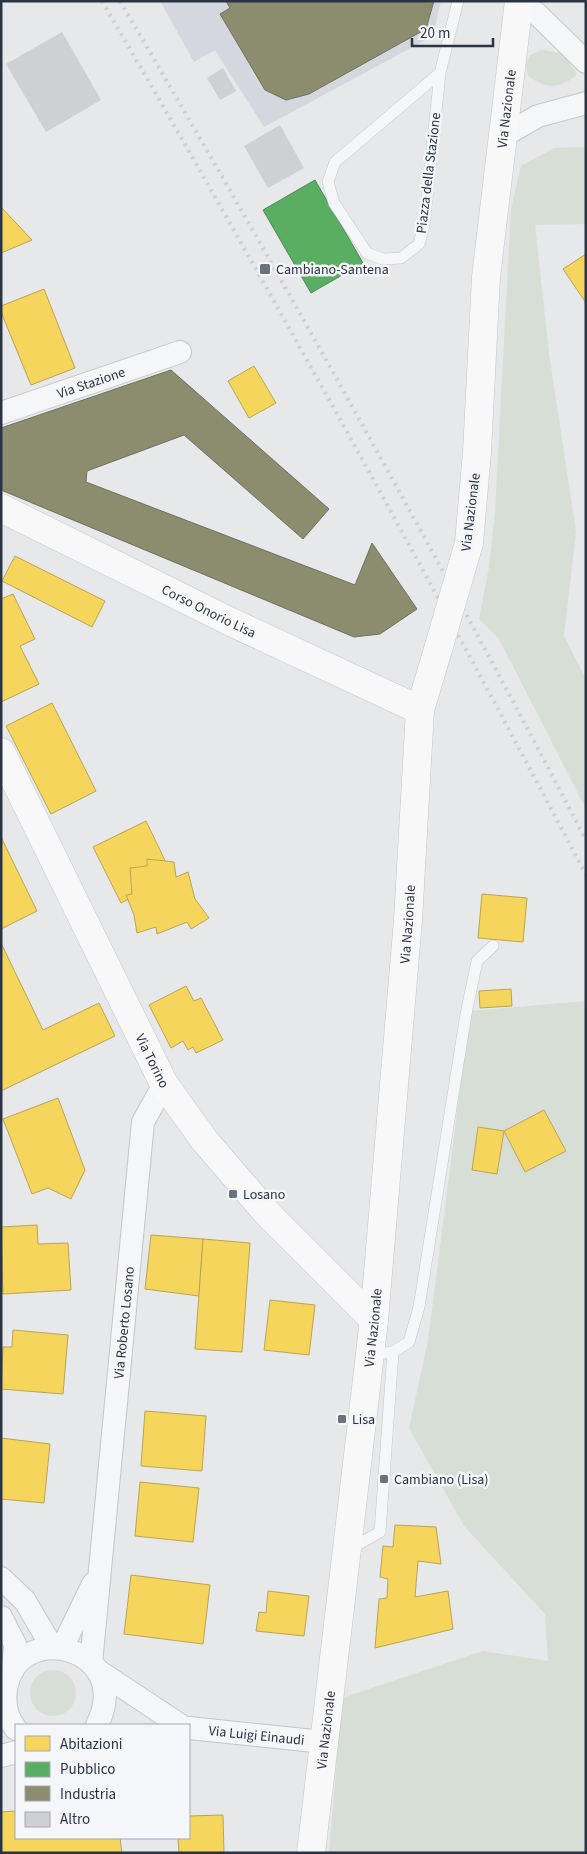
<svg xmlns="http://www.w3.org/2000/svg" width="587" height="1854" viewBox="0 0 587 1854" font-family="'Source Sans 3',sans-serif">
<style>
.built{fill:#d4d7dd}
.green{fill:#d6ded6}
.homes{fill:#f6d55c;stroke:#b9a555}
.public{fill:#5aae61;stroke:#4c8959}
.industry{fill:#8c8c6e;stroke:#6f7262}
.building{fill:#ced0d3}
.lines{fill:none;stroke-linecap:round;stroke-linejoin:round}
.lane-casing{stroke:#c4c6c8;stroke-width:12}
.street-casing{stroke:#c4c6c8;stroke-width:24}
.secondary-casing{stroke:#c4c6c8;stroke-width:29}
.primary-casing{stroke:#c2c5c8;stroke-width:29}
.lane{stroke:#f5f6f7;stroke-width:11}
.street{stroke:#f5f6f7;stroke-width:22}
.secondary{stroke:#f8f8f8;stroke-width:28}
.primary{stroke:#f8f8f8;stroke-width:28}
.rail{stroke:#cecfd2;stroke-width:4;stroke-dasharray:2.5 5;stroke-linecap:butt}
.primary-bridge-casing{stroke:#c2c5c8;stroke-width:29;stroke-linecap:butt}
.primary-bridge{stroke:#f8f8f8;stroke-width:28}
.poi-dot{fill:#6c737f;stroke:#f4f6f9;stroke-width:2}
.labels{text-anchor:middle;stroke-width:5;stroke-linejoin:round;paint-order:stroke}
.street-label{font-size:14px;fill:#2b3445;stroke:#f4f6f9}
.poi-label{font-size:14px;fill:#2b3445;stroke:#f4f6f9;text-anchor:start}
</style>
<rect width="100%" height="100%" fill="#e6e8ea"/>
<path class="built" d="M160 1H441L433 36 264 127 215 50 194 62Z"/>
<g class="green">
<path d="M542 50 561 53 575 70 576 76C558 89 546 89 528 76L526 65 530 55Z"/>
<path d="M586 147V224L535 225 549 353 576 532 564 636 586 679V809L499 639 479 619 489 567 495 512 511 209 521 166 554 148Z"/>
<path d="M586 1001V1853H329L342 1698 483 1651 548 1661 545 1614 464 1526 409 1428 428 1341 470 1011Z"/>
<circle cx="53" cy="1693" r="23"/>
</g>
<g class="homes">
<path d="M1 207 32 240 1 253Z"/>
<path d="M586 254V303L563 269Z"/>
<path d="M44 289 75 368 31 385 1 312V306Z"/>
<path d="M254 366 276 403 249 418 228 381Z"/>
<path d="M15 556 105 601 92 627 2 581Z"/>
<path d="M13 594 35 639 20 646 39 684 1 702V599Z"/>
<path d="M52 703 96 791 51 814 6 726Z"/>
<path d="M146 821 173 877 121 903 93 847Z"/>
<path d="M1 837 37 911 1 929Z"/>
<path d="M147 859 174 862 176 877 188 872 195 899 209 918 191 929 187 922 157 934 156 927 137 933 134 915 126 895 132 894 130 868 147 866Z"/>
<path d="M482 894 527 898 523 942 478 938Z"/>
<path d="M1 943 43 1030 99 1003 115 1036 1 1091Z"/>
<path d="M186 986 194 1001 201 998 223 1040 196 1053 193 1047 188 1050 183 1041 171 1048 149 1005Z"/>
<path d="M511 989 512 1006 480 1008 479 991Z"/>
<path d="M58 1098 85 1170 71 1199 48 1188 32 1194 3 1119Z"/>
<path d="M544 1110 566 1151 525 1172 504 1131Z"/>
<path d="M478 1127 504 1131 497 1174 472 1170Z"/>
<path d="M37 1225 38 1244 68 1243 71 1290 3 1294 1 1227Z"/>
<path d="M151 1235 203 1239 199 1296 145 1289Z"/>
<path d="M203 1239 250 1243 242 1352 195 1349Z"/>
<path d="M270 1300 315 1305 309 1355 264 1350Z"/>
<path d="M13 1330 68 1335 63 1394 1 1389 3 1347H12Z"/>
<path d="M145 1411 206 1416 202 1471 141 1466Z"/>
<path d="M1 1438 50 1444 44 1503 1 1499Z"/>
<path d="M140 1482 199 1488 193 1542 135 1536Z"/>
<path d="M395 1525 436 1527 441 1564 418 1561 415 1597 448 1591 453 1629 375 1648 379 1599 387 1598 388 1579 380 1577 383 1546 393 1547Z"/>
<path d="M131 1575 210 1585 203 1644 124 1634Z"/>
<path d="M268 1591 309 1596 304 1636 256 1631 259 1612 266 1613Z"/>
<path d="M16 1811V1838H120L122 1853H1V1812Z"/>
<path d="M223 1815 224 1853H179L178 1838H189V1816Z"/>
</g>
<path class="public" d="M315 180 363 263 311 293 263 210Z"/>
<g class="industry">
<path d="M226 1H434L426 29 309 94 286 100 265 90 220 14 230 8Z"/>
<path d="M171 370 329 509 303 539 184 435 87 471 86 482 355 585 372 543 417 609 380 634 354 637 1 490V428Z"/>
</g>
<g class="building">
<path d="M62 32 101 100 46 132 6 64Z"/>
<path d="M223 68 236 91 220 100 207 78Z"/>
<path d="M280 125 304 168 268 188 244 146Z"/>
</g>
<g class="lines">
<defs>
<g id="lane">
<path d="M440 73 335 162 328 182 334 203 367 253 383 259 401 258 419 244 424 226 440 73 458 1"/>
<path d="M370 1355 393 1352 409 1342 419 1307 466 1014 477 961 493 946"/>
<path d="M348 1550 380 1532 393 1352"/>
</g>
<g id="street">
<path d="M519 5 536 13 586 62"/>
<path d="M503 136 538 116 586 103"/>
<path id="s1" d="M1 413 180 352"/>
<path d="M1 1578 25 1601 52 1647"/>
<path d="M1 1617 15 1644 13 1670"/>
<path d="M62 1648 93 1584"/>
<path id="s2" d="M91 1663 143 1122 164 1084"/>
<path d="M97 1670 180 1725"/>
<path id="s3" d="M189 1728 324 1742"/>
<path d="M16 1729C7 1718 4 1704 6 1690 16 1617 136 1647 97 1725"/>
<path d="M1 1756 16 1752"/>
</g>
<g id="secondary">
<path id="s4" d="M1 508 231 622 420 710"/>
<path id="s5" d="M1 752 164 1084 205 1141 266 1212 374 1320"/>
</g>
<g id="primary">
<path id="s6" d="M469 543 477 452 486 277 519 1"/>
<path id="s7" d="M311 1853 374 1320 408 920 420 710 439 646"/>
</g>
</defs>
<use href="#lane" class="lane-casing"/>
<use href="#street" class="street-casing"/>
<use href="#secondary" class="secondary-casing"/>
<use href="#primary" class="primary-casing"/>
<use href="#lane" class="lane"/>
<use href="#street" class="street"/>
<use href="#secondary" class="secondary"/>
<use href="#primary" class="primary"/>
<g class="rail">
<path d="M102 1C270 289 431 580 586 875"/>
<path d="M120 1C282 277 438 556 586 840"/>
</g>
<defs>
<path id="primary-bridge" d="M439 646 469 543"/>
</defs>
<use href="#primary-bridge" class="primary-bridge-casing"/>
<use href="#primary-bridge" class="primary-bridge"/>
</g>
<g class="poi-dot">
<rect x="259" y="263" width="12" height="12" rx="2.5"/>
<rect x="228" y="1189" width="10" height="10" rx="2.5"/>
<rect x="337" y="1414" width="10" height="10" rx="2.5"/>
<rect x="379" y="1474" width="10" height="10" rx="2.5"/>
</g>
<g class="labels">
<g class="street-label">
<text dy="5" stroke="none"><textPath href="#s6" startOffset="436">Via Nazionale</textPath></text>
<text transform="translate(428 173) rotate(-83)" y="5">Piazza della Stazione</text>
<text dy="5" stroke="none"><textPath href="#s1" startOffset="95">Via Stazione</textPath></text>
<text transform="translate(470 512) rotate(-83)" y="5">Via Nazionale</text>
<text dy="5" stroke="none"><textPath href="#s4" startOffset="232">Corso Onorio Lisa</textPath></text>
<text dy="5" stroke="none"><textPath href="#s7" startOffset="934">Via Nazionale</textPath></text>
<text dy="5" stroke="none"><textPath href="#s5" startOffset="344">Via Torino</textPath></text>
<text dy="5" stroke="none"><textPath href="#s2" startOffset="342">Via Roberto Losano</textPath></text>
<text dy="5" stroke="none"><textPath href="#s7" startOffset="529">Via Nazionale</textPath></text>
<text dy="5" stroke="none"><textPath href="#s7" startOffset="124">Via Nazionale</textPath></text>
<text dy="5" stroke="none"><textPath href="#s3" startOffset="68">Via Luigi Einaudi</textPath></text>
</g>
<g class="poi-label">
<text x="276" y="274">Cambiano-Santena</text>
<text x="243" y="1199">Losano</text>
<text x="352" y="1424">Lisa</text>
<text x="394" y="1484">Cambiano (Lisa)</text>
</g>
</g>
<rect width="587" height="1854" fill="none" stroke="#2b3445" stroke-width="5"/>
<rect x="15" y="1724" width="175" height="115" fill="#f4f6f9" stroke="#a4a8b1"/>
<rect x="25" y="1736" width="25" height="15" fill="#f6d55c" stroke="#a4a8b1"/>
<text x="60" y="1749" font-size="15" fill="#2b3445">Abitazioni</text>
<rect x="25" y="1762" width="25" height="15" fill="#5aae61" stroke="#a4a8b1"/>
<text x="60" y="1774" font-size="15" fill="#2b3445">Pubblico</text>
<rect x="25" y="1786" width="25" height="15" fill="#8c8c6e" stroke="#a4a8b1"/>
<text x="60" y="1799" font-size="15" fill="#2b3445">Industria</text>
<rect x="25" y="1812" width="25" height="15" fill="#ced0d3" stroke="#a4a8b1"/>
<text x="60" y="1824" font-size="15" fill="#2b3445">Altro</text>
<path d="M412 38v8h81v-8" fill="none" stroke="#2b3445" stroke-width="2.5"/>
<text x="420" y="38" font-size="15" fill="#2b3445" stroke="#f4f6f9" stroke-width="4" paint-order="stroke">20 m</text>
</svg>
